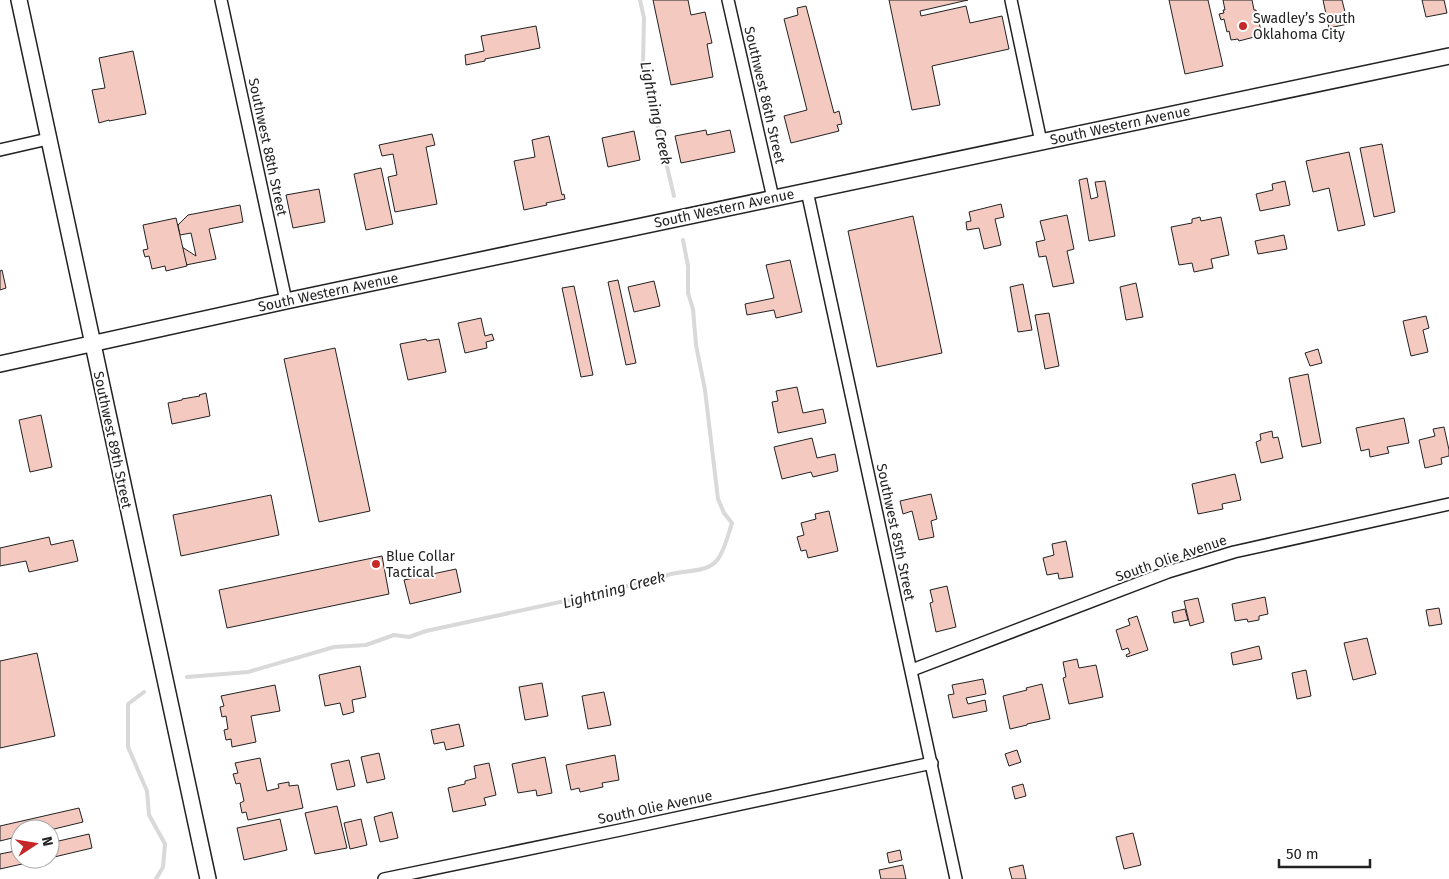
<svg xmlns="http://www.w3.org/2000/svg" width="1449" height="879" viewBox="0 0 1449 879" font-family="'Fira Sans',sans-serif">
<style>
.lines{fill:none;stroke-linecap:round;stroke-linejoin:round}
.stream{stroke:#d9d9d9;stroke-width:4}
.building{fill:#f3c9c0;stroke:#222}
.street-casing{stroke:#222;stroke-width:14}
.secondary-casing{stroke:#222;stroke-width:18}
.street{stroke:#fff;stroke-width:11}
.secondary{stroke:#fff;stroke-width:15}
.poi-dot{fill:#c62828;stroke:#fff;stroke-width:2}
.labels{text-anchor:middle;stroke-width:4;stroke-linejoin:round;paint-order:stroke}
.poi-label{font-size:14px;fill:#222;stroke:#fff;text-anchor:start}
.street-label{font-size:14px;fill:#222;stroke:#fff}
.water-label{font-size:15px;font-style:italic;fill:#222;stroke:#fff}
</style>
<rect width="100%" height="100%" fill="#fff"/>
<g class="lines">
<g class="stream">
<path d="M640 0 644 18 643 64 674 196"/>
<path d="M187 677 248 672 334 647 366 645 394 635 409 637 426 631 565 601 617 593C628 582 642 583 657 579 662 578 666 575 671 574 686 570 708 573 718 559 725 549 728 535 732 523L724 513 718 499 705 390 696 345 693 309 688 293V266L683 240"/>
<path d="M144 692 128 704V747L147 791 149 815 165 844 163 867 156 879"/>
</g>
</g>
<g class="building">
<path d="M653 0H688L691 15 705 12 712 43 707 44 713 77 671 85Z"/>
<path d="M889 0H968L920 11 921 16 966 6 970 23 1002 16 1009 49 932 66 940 105 912 110Z"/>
<path d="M1169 0H1208L1223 66 1185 74Z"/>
<path d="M1223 0H1252L1254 10H1256L1262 35 1239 41 1238 39 1231 40 1229 31 1227 32 1224 19 1221 20 1219 14 1224 13 1223 10H1225Z"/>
<path d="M1323 0H1342L1348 24 1329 28Z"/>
<path d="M1422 0H1444L1447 13 1426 17Z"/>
<path d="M806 6 834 113 839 111 842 124 837 125 839 131 791 143 784 116 807 110 784 19 798 15 797 8Z"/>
<path d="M536 26 540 48 485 59V61L466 65 465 55 484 51 481 36Z"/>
<path d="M133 51 146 114 109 121V120L99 123 92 90 105 88 99 58Z"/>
<path d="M706 130 707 135 730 130 735 152 681 163 675 136Z"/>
<path d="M634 131 640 160 608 167 602 138Z"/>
<path d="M432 134 435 145 426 147 437 204 395 212 388 177 397 175 393 154 382 156 379 145Z"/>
<path d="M549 136 562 195 564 194 565 199 546 203 547 205 524 210 514 161 535 157 532 140Z"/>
<path d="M1382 144 1395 212 1374 217 1360 148Z"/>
<path d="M1349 152 1365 225 1338 231 1329 188 1313 192 1306 161Z"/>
<path d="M381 168 393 224 366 230 354 174Z"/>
<path d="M1087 178 1091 199 1098 197 1095 182 1105 181 1115 236 1089 241 1079 180Z"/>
<path d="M1285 181 1290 205 1260 211 1256 194 1273 190 1272 184Z"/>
<path d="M319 189 325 222 293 228 286 195Z"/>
<path d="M1001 204 1004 217 995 219 1001 245 984 249 979 228 967 230 966 222 971 221 969 212Z"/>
<path d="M240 205 243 222 209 229 216 259 186 265 182 247 196 256 191 233 180 235 178 225 188 215Z"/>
<path d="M1067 215 1074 249 1067 251 1074 283 1053 287 1046 256 1039 257 1036 242 1045 240 1040 221Z"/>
<path d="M913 216 942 353 877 367 848 231Z"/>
<path d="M1200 217 1201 221 1221 217 1229 255 1211 259 1213 268 1194 272 1192 263 1179 265 1171 227 1192 223V219Z"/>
<path d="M176 218 187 266 166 271 165 266 152 269 149 256 145 257 143 250 148 249 143 225Z"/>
<path d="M1284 235 1287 249 1258 254 1255 241Z"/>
<path d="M790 260 802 312 776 318 774 310 747 315 745 304 774 298 766 265Z"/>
<path d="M2 270 6 288 0 290V271Z"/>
<path d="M618 280 636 363 626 365 608 282Z"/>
<path d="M654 281 660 306 634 312 628 287Z"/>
<path d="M1136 283 1143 317 1126 320 1120 287Z"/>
<path d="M1023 284 1032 330 1018 332 1010 287Z"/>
<path d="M574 286 593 375 581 377 562 288Z"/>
<path d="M1049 313 1059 366 1045 369 1035 315Z"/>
<path d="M1426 316 1429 328 1423 330 1428 352 1411 356 1403 321Z"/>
<path d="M481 318 485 336 492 334 494 340 486 342 487 348 465 353 458 323Z"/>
<path d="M426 339 427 341 439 339 446 372 408 380 400 344Z"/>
<path d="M335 348 370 511 319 522 284 359Z"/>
<path d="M1318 349 1322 363 1310 366 1305 353Z"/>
<path d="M1308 374 1321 443 1302 447 1289 378Z"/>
<path d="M797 387 803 413 823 409 826 423 778 433 772 402 778 401 776 391Z"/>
<path d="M206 393 210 416 172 424 168 403 182 400V399L200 396 199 395Z"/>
<path d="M41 415 52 467 30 472 19 420Z"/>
<path d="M1404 418 1409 443 1387 447 1389 453 1370 457 1369 449 1361 451 1356 428Z"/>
<path d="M1444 427 1449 450V456L1441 458 1442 464 1425 468 1419 440 1435 436 1433 429Z"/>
<path d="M1272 431 1273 438 1278 437 1283 458 1261 463 1256 442 1261 440 1260 434Z"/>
<path d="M812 438 817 458 835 454 838 471 813 477 811 472 782 479 774 447Z"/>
<path d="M1235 474 1241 500 1222 504 1223 509 1198 514 1192 484Z"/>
<path d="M931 494 937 519 931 521 934 537 919 540 912 511 903 514 900 501Z"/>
<path d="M271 495 279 535 181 556 173 515Z"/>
<path d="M829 511 838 551 808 558 806 550 801 551 797 537 804 535 801 523 816 519 815 514Z"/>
<path d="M49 537 51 545 73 540 78 561 29 572 26 561 0 566V548Z"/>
<path d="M1066 541 1073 577 1059 579 1058 573 1047 575 1043 558 1054 555 1052 544Z"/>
<path d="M382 556 389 594 227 628 219 590Z"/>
<path d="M456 569 461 592 410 604 404 580Z"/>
<path d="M947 586 956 627 936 632 930 603 933 602 930 590Z"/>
<path d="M1265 597 1268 614 1259 616V620L1248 622 1247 619 1235 621 1232 604Z"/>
<path d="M1198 598 1204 622 1190 626 1184 601Z"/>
<path d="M1439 608 1442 624 1429 626 1426 610Z"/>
<path d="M1185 609 1188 620 1174 623 1172 612Z"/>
<path d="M1137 616 1148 650 1127 657 1126 655 1130 653 1128 648 1122 650 1116 630 1130 625 1128 619Z"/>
<path d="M1367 638 1376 674 1353 680 1344 643Z"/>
<path d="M1259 646 1262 659 1233 665 1231 653Z"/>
<path d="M37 653 55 736 0 748V661Z"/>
<path d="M1077 659 1079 668 1096 665 1103 697 1069 704 1063 678 1066 677 1063 662Z"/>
<path d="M360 666 366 697 352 700 354 712 343 715 340 703 325 706 319 675Z"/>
<path d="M1306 670 1311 696 1297 699 1292 673Z"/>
<path d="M983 679 986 694 966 698 968 704 985 700 987 711 953 718 948 695 954 694 952 685Z"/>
<path d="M542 683 548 716 525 720 519 687Z"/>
<path d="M1042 684 1050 719 1027 724V725L1010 729 1003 696 1027 690 1026 688Z"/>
<path d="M275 685 280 711 251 716 256 742 232 747 231 739 226 740 224 730 228 729 226 716 222 717 220 707 224 706 221 696Z"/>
<path d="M604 692 611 725 588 729 582 696Z"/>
<path d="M459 724 464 746 446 750 444 742 434 744 431 730Z"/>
<path d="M1017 750 1021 762 1009 766 1005 754Z"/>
<path d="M379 753 385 779 367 783 361 757Z"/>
<path d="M615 755 619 780 602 783 603 787 580 792 579 788 571 790 566 765Z"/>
<path d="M545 757 552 793 537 796 536 790 518 793 512 764Z"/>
<path d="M260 758 267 791 279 788 278 784 289 782V786L298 785 303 808 248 820 246 812 242 813 240 803 244 801 240 783 236 784 233 774 238 773 235 763Z"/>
<path d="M349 760 355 786 337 790 331 764Z"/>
<path d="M489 763 496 795 484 798 486 805 453 812 448 788 465 784V781L476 778 474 766Z"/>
<path d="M1023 784 1026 796 1015 799 1012 787Z"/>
<path d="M337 806 347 848 315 854 305 813Z"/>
<path d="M79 808 83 822 50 830 20 829V836L0 841V826Z"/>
<path d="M392 812 398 838 380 842 374 817Z"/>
<path d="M280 819 287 850 244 860 237 828Z"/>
<path d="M361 819 367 845 350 849 344 823Z"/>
<path d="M1133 833 1141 865 1124 869 1116 837Z"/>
<path d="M89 834 92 848 50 858V843Z"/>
<path d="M20 850V859H44L0 869V854Z"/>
<path d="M900 850 902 860 889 863 887 853Z"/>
<path d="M903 865 906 879H881L879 870Z"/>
<path d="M1023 865 1026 879H1012L1009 868Z"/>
</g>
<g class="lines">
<defs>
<g id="street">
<path d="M221 0 286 301"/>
<path d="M728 0 773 198"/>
<path d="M1011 0 1041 142"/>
<path d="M0 150 48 139"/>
<path d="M807 191 956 879"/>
<path d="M912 670 1168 572 1234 552 1449 504"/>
<path d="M384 879 625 829 932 763"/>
</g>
<g id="secondary">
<path d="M19 0 208 879"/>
<path d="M0 364 286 301 1449 56"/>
</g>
</defs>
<use href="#street" class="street-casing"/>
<use href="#secondary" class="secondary-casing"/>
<use href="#street" class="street"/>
<use href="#secondary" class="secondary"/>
</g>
<g class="poi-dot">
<circle cx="1243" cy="26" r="5"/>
<circle cx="376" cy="564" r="5"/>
</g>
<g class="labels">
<g class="poi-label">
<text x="1253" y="23">Swadley’s South<tspan x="1253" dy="16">Oklahoma City</tspan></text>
<text x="386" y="561">Blue Collar<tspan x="386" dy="16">Tactical</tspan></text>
</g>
<g class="street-label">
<text transform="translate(765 95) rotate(77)" y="5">Southwest 86th Street</text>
<text transform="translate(1120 125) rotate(-12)" y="5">South Western Avenue</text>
<text transform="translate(268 147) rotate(78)" y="5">Southwest 88th Street</text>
<text transform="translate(724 208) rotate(-12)" y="5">South Western Avenue</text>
<text transform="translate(328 292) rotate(-12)" y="5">South Western Avenue</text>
<text transform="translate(113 440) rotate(78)" y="5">Southwest 89th Street</text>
<text transform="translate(896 532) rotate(78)" y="5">Southwest 85th Street</text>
<text transform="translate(1171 558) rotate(-19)" y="5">South Olie Avenue</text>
<text transform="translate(655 807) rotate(-12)" y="5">South Olie Avenue</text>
</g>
<g class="water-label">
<text transform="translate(656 113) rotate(78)" y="5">Lightning Creek</text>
<text transform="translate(614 590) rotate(-15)" y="5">Lightning Creek</text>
</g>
</g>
<g transform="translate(35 844) rotate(78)"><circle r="24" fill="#ffffff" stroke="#a7a7a7"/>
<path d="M0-4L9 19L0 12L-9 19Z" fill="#c62828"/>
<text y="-8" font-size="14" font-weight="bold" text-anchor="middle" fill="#222222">N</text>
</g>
<path d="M1279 859v8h91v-8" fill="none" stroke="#222222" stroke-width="2.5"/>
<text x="1286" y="859" font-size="15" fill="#222222" stroke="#ffffff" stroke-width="4" paint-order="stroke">50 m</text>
</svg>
